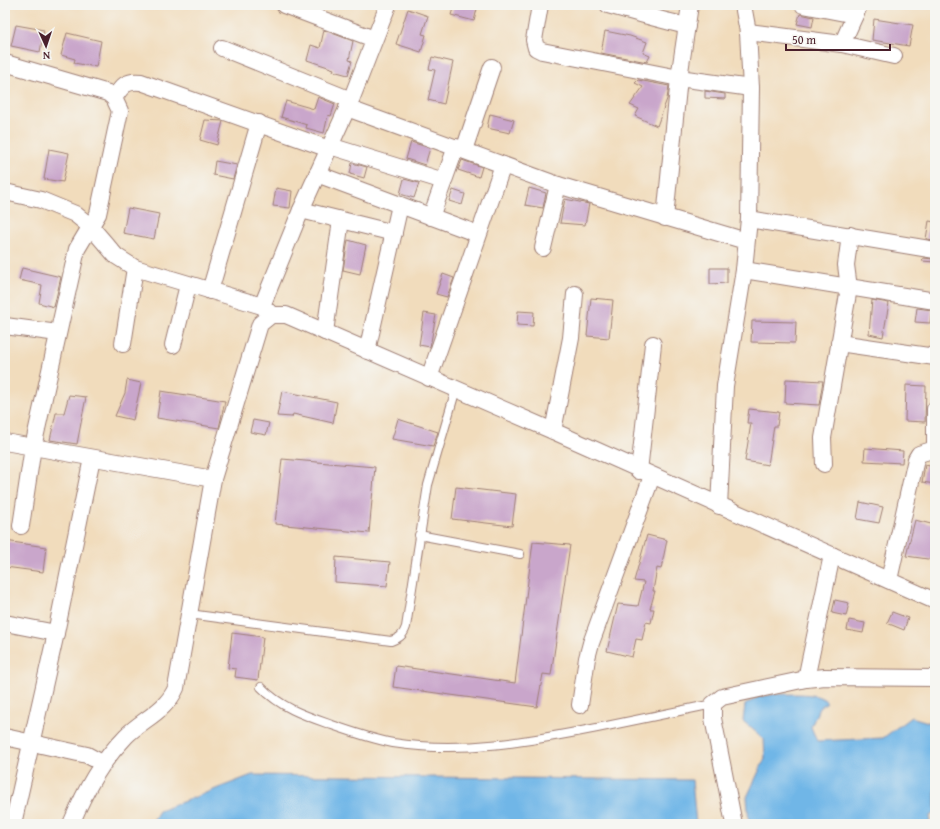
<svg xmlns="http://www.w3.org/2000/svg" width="940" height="829" viewBox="0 0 940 829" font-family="'Gentium Book Plus',serif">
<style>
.water{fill:#70b6e7;stroke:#5d6a89}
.building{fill:#c9a6cb}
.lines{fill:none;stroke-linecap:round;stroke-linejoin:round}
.lane-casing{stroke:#9e7e74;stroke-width:10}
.street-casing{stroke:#9e7e74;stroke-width:18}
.lane{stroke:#fff;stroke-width:8}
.street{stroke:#fff;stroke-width:16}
</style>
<rect width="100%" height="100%" fill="#f6f6f2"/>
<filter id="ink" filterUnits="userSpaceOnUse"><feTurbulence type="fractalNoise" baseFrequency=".025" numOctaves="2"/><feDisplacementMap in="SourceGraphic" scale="8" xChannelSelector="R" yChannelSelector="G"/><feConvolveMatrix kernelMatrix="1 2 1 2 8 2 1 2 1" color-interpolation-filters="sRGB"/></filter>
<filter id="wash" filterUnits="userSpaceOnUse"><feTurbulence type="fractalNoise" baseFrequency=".012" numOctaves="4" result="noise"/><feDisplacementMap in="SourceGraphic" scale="16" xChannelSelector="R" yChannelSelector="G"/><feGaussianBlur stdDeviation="0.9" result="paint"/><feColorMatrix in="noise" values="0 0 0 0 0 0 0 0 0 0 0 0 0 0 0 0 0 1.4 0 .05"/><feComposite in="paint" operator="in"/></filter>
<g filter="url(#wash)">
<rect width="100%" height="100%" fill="#f1dcbc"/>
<g class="water">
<path d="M777 694C790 695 818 691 827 702L819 708 811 727 817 741 883 738 911 717 935 724V813L930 816 929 824H749L747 797 765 758 764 739 743 721 745 705 758 697Z"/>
<path d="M252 775 692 780 696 824H151L159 811Z"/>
</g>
<g id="blocks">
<g class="building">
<path d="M454 5H478L474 21 451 15Z"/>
<path d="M408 9 428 16 422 34 426 35 421 52 396 44Z"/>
<path d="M800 14 814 17 812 27 797 24Z"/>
<path d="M874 19 913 25 909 46 872 40Z"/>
<path d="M16 25 44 30 40 52 11 46Z"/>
<path d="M324 30 353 41 349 60 352 61 348 75 333 71 334 69 307 60 311 45 320 48Z"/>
<path d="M605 31 630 36 647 42 643 53 650 56 647 62 601 53Z"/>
<path d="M67 33 101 41 96 67 74 63 75 59 61 55Z"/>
<path d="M432 57 453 62 444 104 428 100 435 70 429 69Z"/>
<path d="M638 80 669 86 667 99 657 126 635 116 639 109 630 105 643 87 635 83Z"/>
<path d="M705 91 725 94V99L705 98Z"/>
<path d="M318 97 335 104 331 116 328 115 324 133 306 128 307 125 281 117 286 101 314 109Z"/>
<path d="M490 114 514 120 510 133 487 128Z"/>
<path d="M205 120 223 121 217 145 200 140Z"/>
<path d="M411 142 430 148 425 165 406 159Z"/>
<path d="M49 149 69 153 63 182 44 179Z"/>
<path d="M462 160 482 167 479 177 458 170Z"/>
<path d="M215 161 237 165 233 179 213 175Z"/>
<path d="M352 163 367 167 364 178 350 174Z"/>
<path d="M404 179 419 183 414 198 400 194Z"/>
<path d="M276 188 292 191 290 208 273 206Z"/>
<path d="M529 188 546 193 543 208 525 205Z"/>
<path d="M453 190 465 194 462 205 449 201Z"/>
<path d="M565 199 589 204 585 225 560 223Z"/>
<path d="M128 208 159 214 154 239 123 233Z"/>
<path d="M929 221 935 222V240L926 239Z"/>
<path d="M348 240 366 245 360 274 343 270Z"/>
<path d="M923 258 935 259V262L922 261Z"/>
<path d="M22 268 61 277 54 307 39 303 42 285 19 280Z"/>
<path d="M710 268H727V283L710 284Z"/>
<path d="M443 274 454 278 447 297 436 294Z"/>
<path d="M591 298 613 300 609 338 587 336Z"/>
<path d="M872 300 889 303 883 337 869 334Z"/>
<path d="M917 308 932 310 930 323 915 322Z"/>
<path d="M518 311 534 312 533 326 517 325Z"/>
<path d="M424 313 436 315 430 347 419 345Z"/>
<path d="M752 321 796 322 795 343 751 342Z"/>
<path d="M786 379 823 381 819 405 785 403Z"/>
<path d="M127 380 141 383 133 420 115 416 125 393Z"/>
<path d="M906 385 926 386 925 422 905 421Z"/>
<path d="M161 391 225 401 219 428 157 418Z"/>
<path d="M282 391 337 402 333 423 293 414 292 417 277 416Z"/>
<path d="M69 395 86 397 77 444 50 440 56 413H64Z"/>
<path d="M749 409 779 412 777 426H774L768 465 745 461 751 423H747Z"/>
<path d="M398 419 438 432 433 446 392 439Z"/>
<path d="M253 420 269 423 266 435 250 432Z"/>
<path d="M865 448 903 451 902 463 864 461Z"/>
<path d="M282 459 375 467 369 533 275 524Z"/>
<path d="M925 465 935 467V484L922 482Z"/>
<path d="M456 487 516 494 512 526 452 519Z"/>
<path d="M860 502 883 507 879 523 857 519Z"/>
<path d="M915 520 935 525V560L906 556Z"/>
<path d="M647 535 667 540 661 569 657 568 653 591H655L650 609H654L651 623 646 622 642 640 636 639 632 657 607 651 618 604 638 606 644 582 634 581Z"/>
<path d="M5 541 46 547 43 572 5 567Z"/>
<path d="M533 542 570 545 551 675 543 674 537 707 393 687 396 666 515 683Z"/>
<path d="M336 557 390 562 387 586 335 582Z"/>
<path d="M835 600 849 603 846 616 832 613Z"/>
<path d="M892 612 908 618 904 630 887 623Z"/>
<path d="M849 620 865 623 863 633 847 630Z"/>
<path d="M232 633 263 637 258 680 235 677 236 669 228 668Z"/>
</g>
</g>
</g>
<g filter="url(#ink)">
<use href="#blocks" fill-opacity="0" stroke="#9e7e74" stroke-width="1"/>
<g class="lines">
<defs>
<g id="lane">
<path d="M419 535 520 554"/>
<path d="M189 614 391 641C399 638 403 636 406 627L428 485 456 389"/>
<path d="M261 687C281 708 306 716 332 725 352 732 372 739 393 743 462 754 531 741 597 728 636 720 675 712 713 704"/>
</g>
<g id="street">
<path d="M284 5 374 39"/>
<path d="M540 5 534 40 536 48 542 51 679 78 751 88"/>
<path d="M608 5C634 12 660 20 687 26"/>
<path d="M803 5 855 15"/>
<path d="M748 32 842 44 894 56"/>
<path d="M842 44 859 6"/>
<path d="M222 48 351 100"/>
<path d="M5 63 108 93 114 98 120 111 98 214 77 249 33 447 21 526"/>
<path d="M114 98C122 86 126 80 141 82L329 149"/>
<path d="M347 108 558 185 746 241"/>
<path d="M330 146 444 181"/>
<path d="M464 150 492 67"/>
<path d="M317 174 478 234"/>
<path d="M5 192 41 200 75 214 91 227 116 256 135 268 262 306 269 312"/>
<path d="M301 210 394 233"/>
<path d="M431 217 456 147"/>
<path d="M665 218 679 78 690 5"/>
<path d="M749 219 935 250"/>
<path d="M543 248 558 185"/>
<path d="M744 270 935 301"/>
<path d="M210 291 259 123"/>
<path d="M262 306 301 210 351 100 388 5"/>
<path d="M5 326 58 333"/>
<path d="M325 332 341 220"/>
<path d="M839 343 935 357"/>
<path d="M123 344 135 268"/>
<path d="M173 345 188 285"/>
<path d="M367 351 400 205"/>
<path d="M429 378 503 165"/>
<path d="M935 409V444"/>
<path d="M553 431 571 338 575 294"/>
<path d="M5 442 213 479"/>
<path d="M824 464 823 438 849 288 846 265 850 235"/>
<path d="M639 471 653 344"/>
<path d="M719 506 725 386 744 270 749 219 751 88 748 32 743 5"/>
<path d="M889 580 916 459 919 454 935 449"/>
<path d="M5 623 56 633"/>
<path d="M806 679 832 555"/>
<path d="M580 705 587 658 591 643 652 476"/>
<path d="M5 737 87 755 102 763"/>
<path d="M13 824 56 633 92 458"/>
<path d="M71 824C86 789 99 764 126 736 143 719 166 711 176 688L213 479 260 324 271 315H286L553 431 935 601"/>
<path d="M734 824 713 718V704L722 697 806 679 825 677 935 678"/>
</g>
</defs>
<use href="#lane" class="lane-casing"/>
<use href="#street" class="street-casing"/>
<use href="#lane" class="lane"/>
<use href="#street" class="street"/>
</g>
</g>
<rect width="940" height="829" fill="none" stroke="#f6f6f2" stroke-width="20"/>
<g transform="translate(46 46) rotate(177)" stroke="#f6f6f2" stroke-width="3" paint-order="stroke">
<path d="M0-3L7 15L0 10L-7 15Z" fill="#4a1f2b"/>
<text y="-6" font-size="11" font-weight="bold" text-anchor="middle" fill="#4a1f2b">N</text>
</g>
<path d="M786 44v6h104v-6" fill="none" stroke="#4a1f2b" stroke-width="2"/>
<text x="792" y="44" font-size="12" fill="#4a1f2b" stroke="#f6f6f2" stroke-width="3" paint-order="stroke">50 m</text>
</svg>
